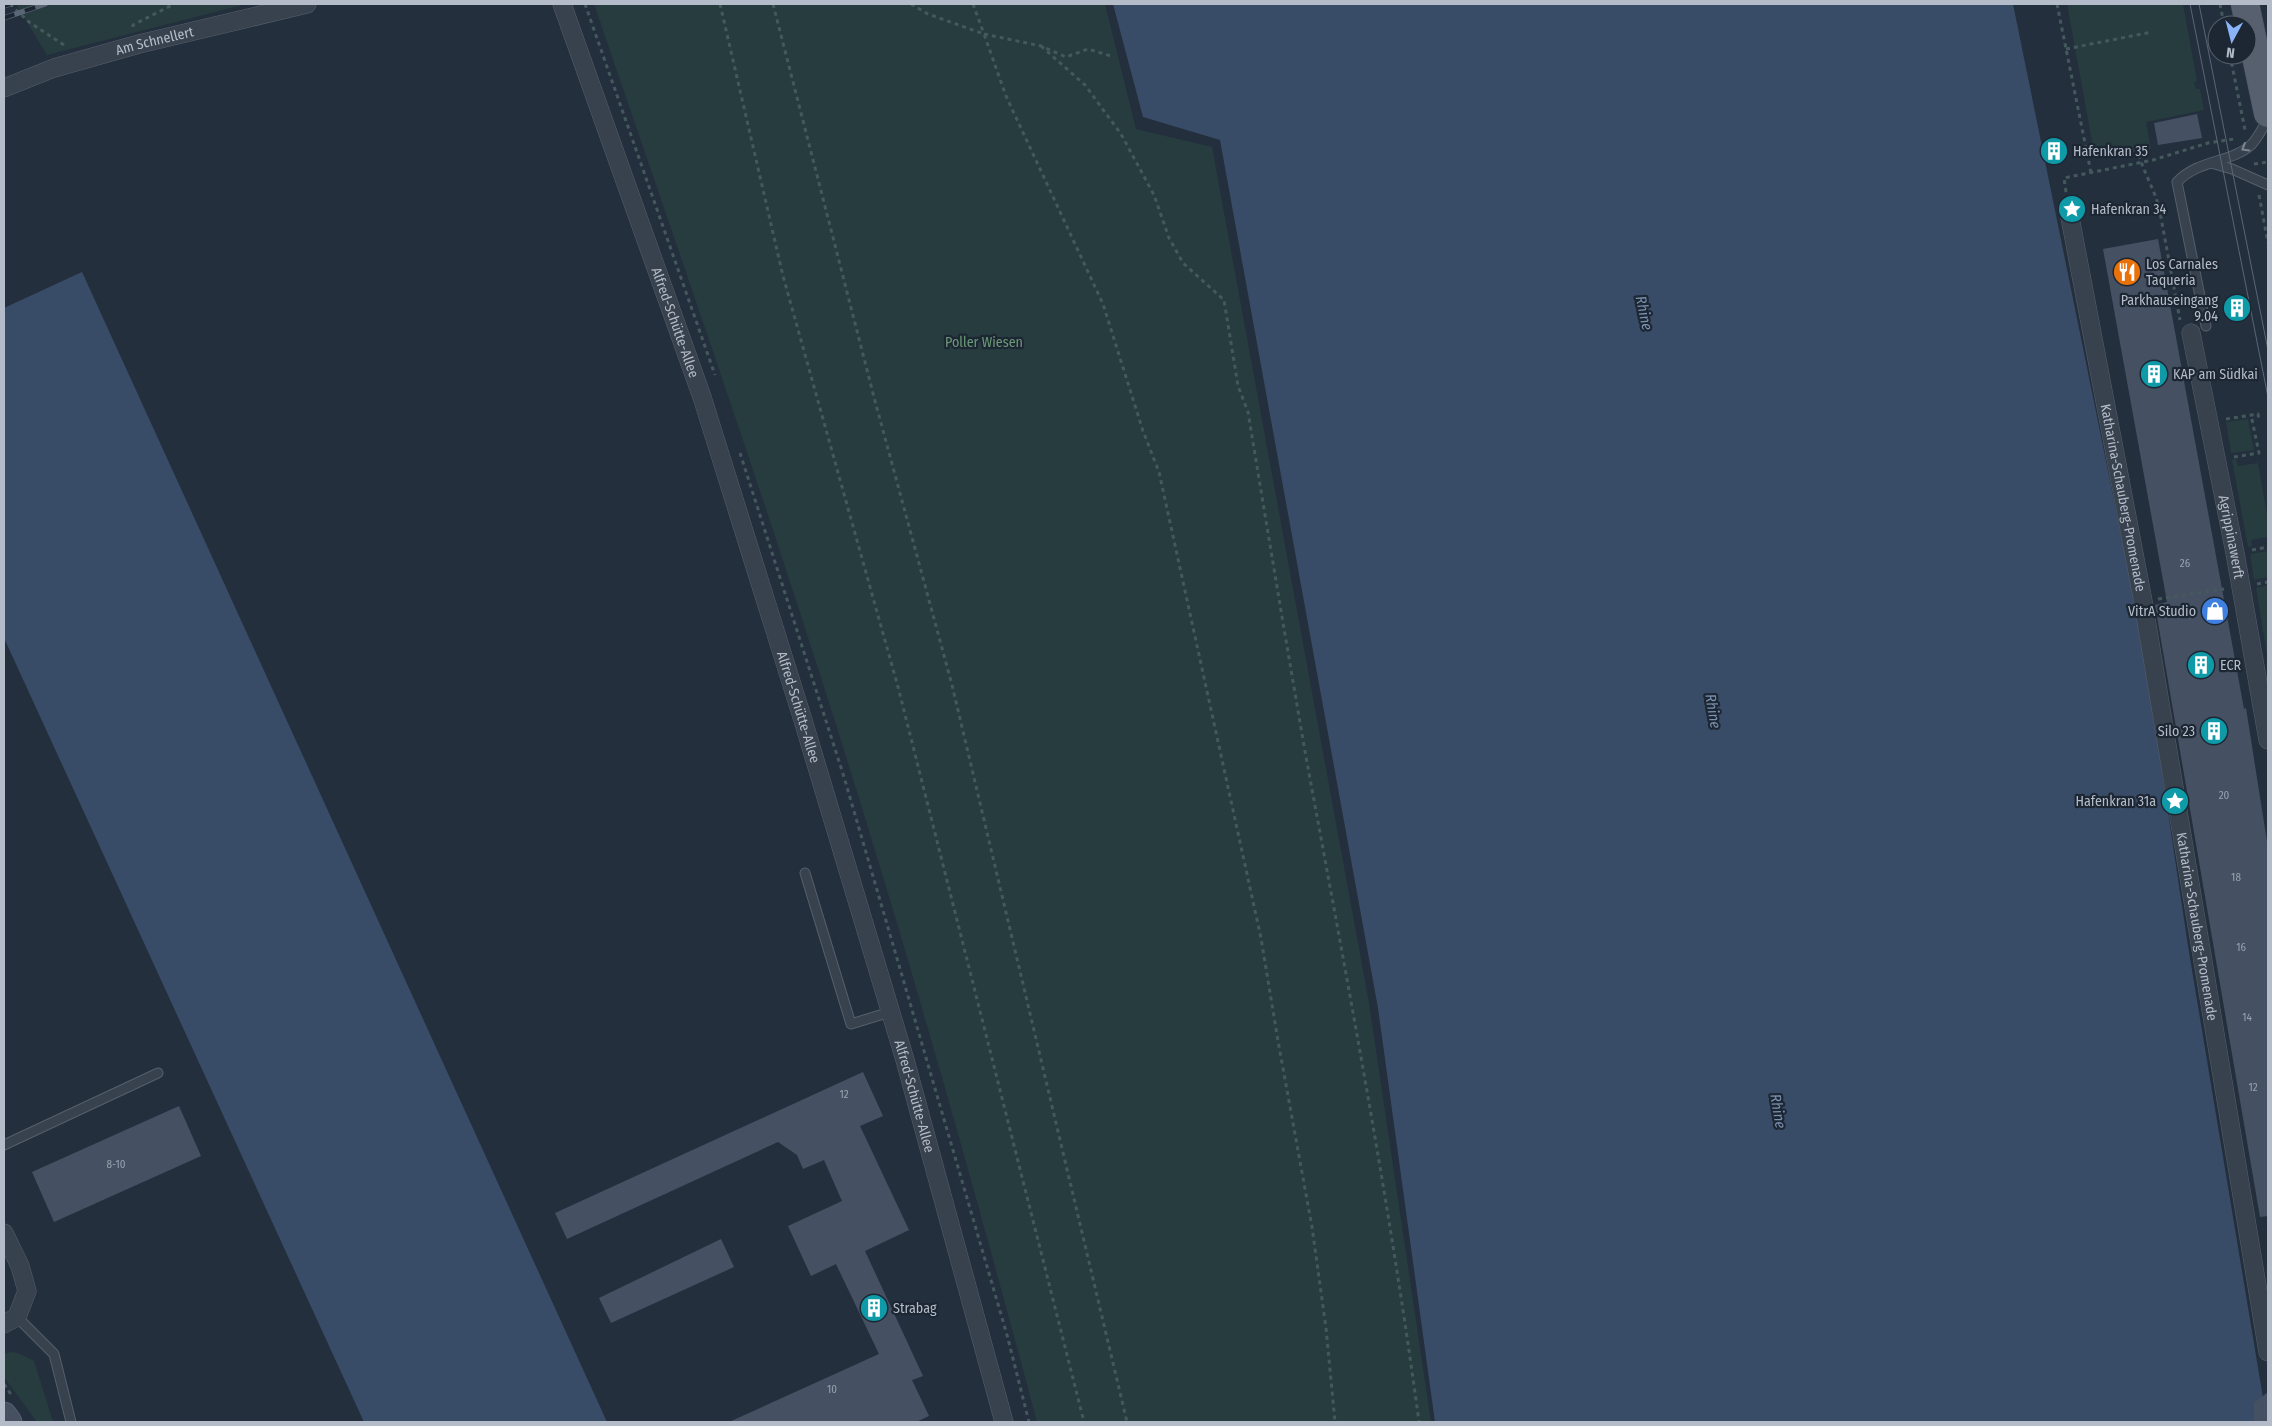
<svg xmlns="http://www.w3.org/2000/svg" width="2272" height="1426" viewBox="0 0 2272 1426" font-family="'Fira Sans Condensed',sans-serif">
<style>
.green{fill:#263c3f}
.water{fill:#394c67}
.building{fill:#455162}
.lines{fill:none;stroke-linecap:round;stroke-linejoin:round}
.lane-casing{stroke:#565f6c;stroke-width:11}
.street-casing{stroke:#565f6c;stroke-width:19}
.secondary-casing{stroke:#565f6c;stroke-width:27}
.primary-casing{stroke:#414a57;stroke-width:29}
.path{stroke:#44595c;stroke-width:3;stroke-dasharray:4 4;stroke-linecap:butt}
.lane{stroke:#38414e;stroke-width:9}
.street{stroke:#38414e;stroke-width:18}
.secondary{stroke:#465061;stroke-width:25}
.primary{stroke:#56606e;stroke-width:28}
.tram{stroke:#5a6575;stroke-width:1}
.rail-casing{stroke:#5a6575;stroke-width:5.5}
.rail{stroke:#1d2633;stroke-width:4;stroke-dasharray:11;stroke-linecap:butt}
.oneway{stroke:#7c8592}
.labels{text-anchor:middle;stroke-width:4.5;stroke-linejoin:round;paint-order:stroke}
.number-label{font-size:11px;fill:#98a1af}
.street-label{font-size:14px;fill:#b4bcc9;stroke:#1d2633}
.poi-label{font-size:14px;fill:#b4bcc9;stroke:#1d2633;text-anchor:start}
.park-label{font-size:14px;fill:#6b9a76;stroke:#1d2633}
.water-label{font-size:15px;font-style:italic;fill:#7c92b1;stroke:#1d2633}
</style>
<rect width="100%" height="100%" fill="#242f3e"/>
<g class="green">
<path d="M16 4H246L47 55Z"/>
<path d="M594 4H1105L1136 129 1212 147 1369 1003 1431 1422H1037C969 1167 897 913 816 662 745 441 669 223 594 4Z"/>
<path d="M2067 4H2183L2197 81 2194 82 2196 89H2200L2204 110 2146 122 2151 149 2095 158Z"/>
<path d="M2248 419 2254 450 2231 453 2226 422Z"/>
<path d="M2236 459 2238 466 2258 463 2268 521V537L2251 540 2252 546 2248 547 2232 460Z"/>
<path d="M2268 551V577L2254 580 2250 554Z"/>
<path d="M2268 585V661L2256 588Z"/>
<path d="M11 1352 18 1353 34 1361 53 1422H37L4 1377V1354Z"/>
</g>
<g class="water">
<path d="M1113 4H2013L2142 638 2188 946 2267 1422H1435L1378 1008 1220 140 1143 117Z"/>
<path d="M82 272 607 1422H364L4 638V308Z"/>
</g>
<g class="building">
<path d="M2197 114 2202 138 2158 145 2154 123Z"/>
<path d="M2158 239 2244 709 2246 708 2268 848V1216L2260 1217 2155 605 2167 602 2103 249Z"/>
<path d="M863 1072 883 1116 860 1126 909 1230 865 1251 923 1376 912 1380 929 1416 916 1422H729L879 1354 836 1264 811 1276 788 1226 842 1201 824 1160 803 1169 797 1155 778 1142 567 1239 555 1213Z"/>
<path d="M179 1106 201 1156 54 1222 32 1172Z"/>
<path d="M721 1239 734 1267 611 1323 599 1298Z"/>
<path d="M2268 1392V1422H2254V1403Z"/>
</g>
<g class="lines">
<defs>
<g id="lane">
<path d="M2211 163 2232 169 2268 185"/>
<path d="M2206 326 2177 182C2199 159 2231 163 2251 145 2258 138 2263 127 2268 119"/>
<path d="M805 873 851 1024 890 1012"/>
<path d="M4 1145 158 1073"/>
<path d="M17 1317 54 1354 71 1422"/>
</g>
<g id="street">
<path id="s1" d="M562 4 702 397 802 717 905 1060 1004 1422"/>
<path id="s2" d="M4 88 54 68 139 44 307 4"/>
<path id="s3" d="M2068 207 2143 601 2268 1352"/>
<path id="s4" d="M2191 333 2235 553 2268 740"/>
<path d="M4 1233 20 1266 27 1291 17 1317 4 1324"/>
</g>
<path id="secondary" d="M4 1415 9 1422"/>
<path id="primary" d="M2245 4 2268 113"/>
</defs>
<use href="#lane" class="lane-casing"/>
<use href="#street" class="street-casing"/>
<use href="#secondary" class="secondary-casing"/>
<use href="#primary" class="primary-casing"/>
<g class="path">
<path d="M10 4 29 22 67 47"/>
<path d="M585 4 715 375"/>
<path d="M720 4 783 276 898 687 1084 1422"/>
<path d="M773 4 875 401 952 685 1127 1422"/>
<path d="M911 4 928 14 984 34 1006 96 1103 304 1143 431 1159 472 1261 938 1278 1041 1312 1227 1326 1328 1335 1422"/>
<path d="M973 4 984 34 1041 46 1066 57 1088 49 1114 57"/>
<path d="M2057 4 2091 173"/>
<path d="M2220 4 2224 25"/>
<path d="M133 27V25L174 4"/>
<path d="M1041 46 1085 85 1121 134 1154 195 1169 238 1183 263 1224 300 1238 386 1248 412C1267 527 1286 642 1306 757 1347 979 1389 1199 1419 1422"/>
<path d="M2066 49 2152 32"/>
<path d="M2230 55 2245 130"/>
<path d="M2137 147C2141 168 2153 186 2159 207L2180 320"/>
<path d="M2254 164 2268 162"/>
<path d="M2066 192 2064 178 2153 160 2208 143 2234 139"/>
<path d="M2259 195 2268 243"/>
<path d="M2226 419 2258 414 2259 420"/>
<path d="M740 453 844 777 1007 1335 1029 1422"/>
<path d="M2234 457 2259 453 2251 415"/>
<path d="M2252 550 2268 547"/>
<path d="M2257 584 2268 582"/>
<path d="M2158 599 2224 589"/>
<path d="M4 1384 12 1396"/>
</g>
<use href="#lane" class="lane"/>
<use href="#street" class="street"/>
<use href="#secondary" class="secondary"/>
<use href="#primary" class="primary"/>
<g class="tram">
<path d="M2190 4 2268 397"/>
<path d="M2199 4 2268 350"/>
</g>
<defs>
<g id="rail">
<path d="M4 6 10 4"/>
<path d="M4 18 45 4"/>
</g>
</defs>
<use href="#rail" class="rail-casing"/>
<use href="#rail" class="rail"/>
</g>
<defs><path id="oneway-chevron" d="M-2-3.5L2.5 0L-2 3.5" fill="none" stroke-width="1.6" stroke-linecap="round" stroke-linejoin="round" transform="scale(1.25)"/></defs>
<use class="oneway" href="#oneway-chevron" transform="translate(2245 148) rotate(149)"/>
<defs>
<symbol id="building-disc" viewBox="-11 -11 22 22"><circle r="9.5" fill="#0f9aa8" stroke="#1d2633"/><path d="M-4-6H4V6H1V3H-1V6H-4ZM-2.5-4.3h1.7v1.8h-1.7ZM.8-4.3h1.7v1.8H.8ZM-2.5-1h1.7V.8h-1.7ZM.8-1h1.7V.8H.8Z" fill="#fff"/></symbol>
<symbol id="sight-disc" viewBox="-11 -11 22 22"><circle r="9.5" fill="#0f9aa8" stroke="#1d2633"/><path d="M0-6L1.8-2.2L6-1.7L2.9 1.2L3.7 5.4L0 3.3L-3.7 5.4L-2.9 1.2L-6-1.7L-1.8-2.2Z" fill="#fff"/></symbol>
<symbol id="restaurant-disc" viewBox="-11 -11 22 22"><circle r="9.5" fill="#e8710a" stroke="#1d2633"/><path d="M-5-6h1v4h1v-4h1v4h1v-4h1v5L-1.5 .5V6h-2V.5L-5-1ZM5-6V6H3V1.5H1.5Q1.5-4 5-6Z" fill="#fff"/></symbol>
<symbol id="shop-disc" viewBox="-11 -11 22 22"><circle r="9.5" fill="#3f7fe0" stroke="#1d2633"/><path d="M-5-2.5h2.3a2.7 3.5 0 0 1 5.4 0H5L5.5 6h-11ZM-1.5-2.5h3a1.5 2.3 0 0 0-3 0Z" fill="#fff"/></symbol>
</defs>
<g fill-rule="evenodd">
<use href="#building-disc" x="2038" y="135" width="32" height="32"/>
<use href="#sight-disc" x="2056" y="193" width="32" height="32"/>
<use href="#restaurant-disc" x="2111" y="256" width="32" height="32"/>
<use href="#building-disc" x="2221" y="292" width="32" height="32"/>
<use href="#building-disc" x="2138" y="358" width="32" height="32"/>
<use href="#shop-disc" x="2199" y="595" width="32" height="32"/>
<use href="#building-disc" x="2185" y="649" width="32" height="32"/>
<use href="#building-disc" x="2198" y="715" width="32" height="32"/>
<use href="#sight-disc" x="2159" y="785" width="32" height="32"/>
<use href="#building-disc" x="858" y="1292" width="32" height="32"/>
</g>
<g class="labels">
<g class="number-label">
<text x="2185" y="567">26</text>
<text x="2224" y="799">20</text>
<text x="2236" y="881">18</text>
<text x="2241" y="951">16</text>
<text x="2247" y="1021">14</text>
<text x="2253" y="1091">12</text>
<text x="844" y="1098">12</text>
<text x="116" y="1168">8-10</text>
<text x="832" y="1393">10</text>
</g>
<g class="street-label">
<text dy="5" stroke="none"><textPath href="#s2" startOffset="158">Am Schnellert</textPath></text>
<text dy="5" stroke="none"><textPath href="#s1" startOffset="338">Alfred-Schütte-Allee</textPath></text>
<text dy="5" stroke="none"><textPath href="#s3" startOffset="296">Katharina-Schauberg-Promenade</textPath></text>
<text dy="5" stroke="none"><textPath href="#s4" startOffset="208">Agrippinawerft</textPath></text>
<text dy="5" stroke="none"><textPath href="#s1" startOffset="742">Alfred-Schütte-Allee</textPath></text>
<text dy="5" stroke="none"><textPath href="#s3" startOffset="731">Katharina-Schauberg-Promenade</textPath></text>
<text dy="5" stroke="none"><textPath href="#s1" startOffset="1148">Alfred-Schütte-Allee</textPath></text>
</g>
<g class="poi-label">
<text x="2073" y="156">Hafenkran 35</text>
<text x="2091" y="214">Hafenkran 34</text>
<text x="2146" y="269">Los Carnales<tspan x="2146" dy="16">Taqueria</tspan></text>
<text x="2218" y="305" text-anchor="end">Parkhauseingang<tspan x="2218" dy="16">9.04</tspan></text>
<text x="2173" y="379">KAP am Südkai</text>
<text x="2196" y="616" text-anchor="end">VitrA Studio</text>
<text x="2220" y="670">ECR</text>
<text x="2195" y="736" text-anchor="end">Silo 23</text>
<text x="2156" y="806" text-anchor="end">Hafenkran 31a</text>
<text x="893" y="1313">Strabag</text>
</g>
<g class="park-label">
<text x="984" y="347">Poller Wiesen</text>
</g>
<g class="water-label">
<text transform="translate(1644 313) rotate(78)" y="5">Rhine</text>
<text transform="translate(1713 711) rotate(81)" y="5">Rhine</text>
<text transform="translate(1778 1111) rotate(81)" y="5">Rhine</text>
</g>
</g>
<rect width="2272" height="1426" fill="none" stroke="#b4bcc9" stroke-width="10"/>
<g transform="translate(2232 40) rotate(187)"><circle r="24" fill="#1d2633" stroke="#59626f"/>
<path d="M0-4L9 19L0 12L-9 19Z" fill="#8ab4f8"/>
<text y="-8" font-size="14" font-weight="bold" text-anchor="middle" fill="#b4bcc9">N</text>
</g>
</svg>
